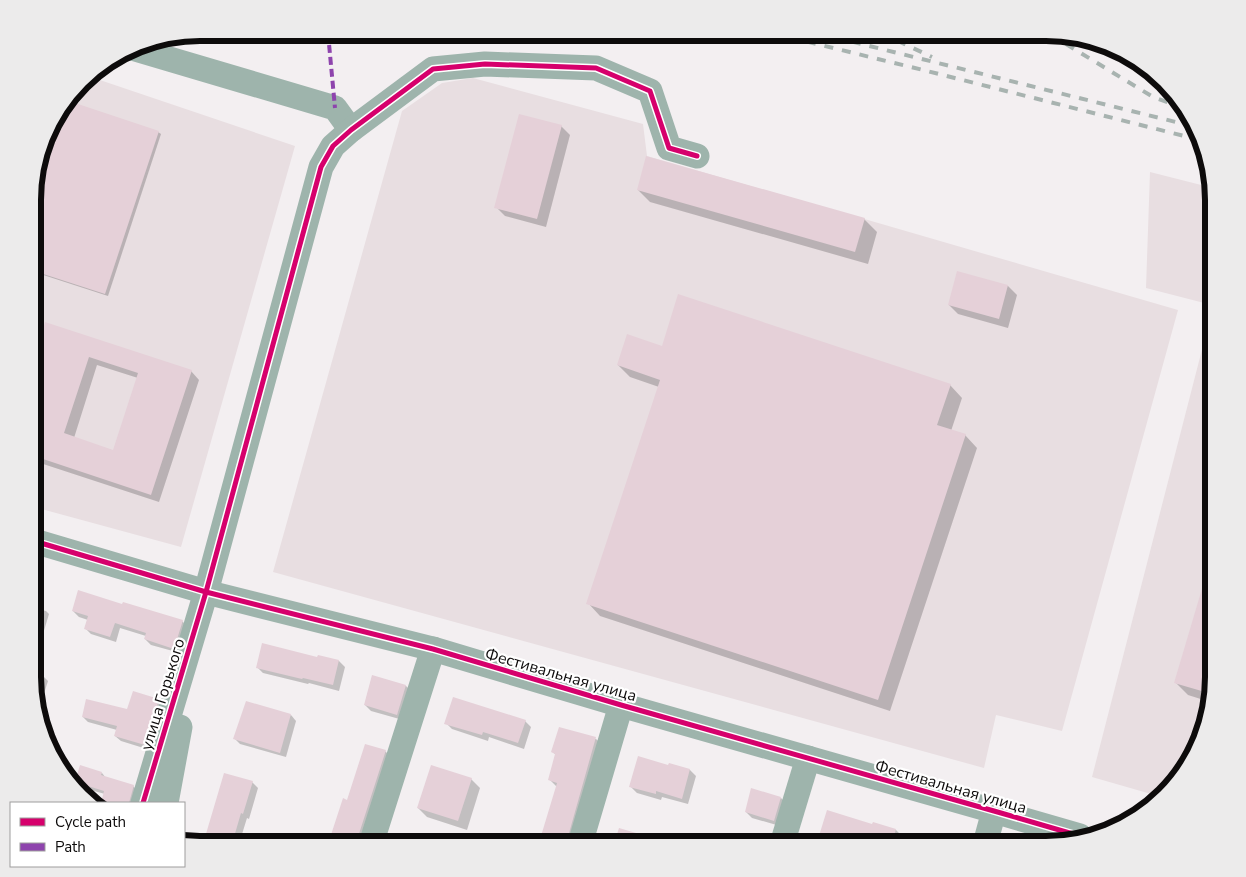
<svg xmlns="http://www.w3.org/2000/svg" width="1246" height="877" viewBox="0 0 1246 877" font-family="'Nunito Sans',sans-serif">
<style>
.built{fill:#e8dee1}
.shadow{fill:#0003;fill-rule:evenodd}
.building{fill:#e5d0d8;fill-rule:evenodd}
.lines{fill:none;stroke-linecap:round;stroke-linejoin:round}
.minor{stroke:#9eb4ac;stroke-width:25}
.rail{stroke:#a8b3b0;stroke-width:4;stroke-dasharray:9 9;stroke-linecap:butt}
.quiet{stroke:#8e44ad;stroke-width:4;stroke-dasharray:8 4;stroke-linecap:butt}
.cycleway-casing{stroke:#fff;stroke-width:8}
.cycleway{stroke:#d6006c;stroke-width:5}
.labels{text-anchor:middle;stroke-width:4.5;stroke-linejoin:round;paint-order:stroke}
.street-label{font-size:16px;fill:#0d0b0b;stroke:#fff}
.rim{fill:none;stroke:#0d0b0b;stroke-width:6}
</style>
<rect width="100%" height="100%" fill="#f3eff1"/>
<g class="built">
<path d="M88 76 295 146 181 547 34 507V179L50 126Z"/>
<path d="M473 78 643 124 647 156 1178 310 1062 731 996 715 984 768 273 572 402 111 442 83Z"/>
<path d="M1150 172 1213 188V688L1205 731 1179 779 1158 796 1092 777 1206 334 1212 305 1146 288Z"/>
</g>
<g class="shadow">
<path d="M68 102 158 132 161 134 108 296 34 272V179L50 126Z"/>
<path d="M561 126 570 135 546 227 505 216 496 207Z"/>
<path d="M638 190 864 219 877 232 868 264 650 202Z"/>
<path d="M958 273 1008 286 1017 295 1008 328 958 314 949 305Z"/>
<path d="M46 324 191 371 199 380 159 502 34 461V360ZM97 365 138 378 114 451 74 438Z"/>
<path d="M618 365 950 385 962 398 951 431 965 435 977 448 890 711 600 616 588 603 659 387 630 377Z"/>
<path d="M1211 564H1213V688L1210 702 1188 695 1176 683Z"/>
<path d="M123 606 182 621 188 627 180 653 151 645 145 639 146 636 120 628 116 642 91 634 85 628 88 620 79 617 73 611Z"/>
<path d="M34 608 46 611 49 614 43 634 34 631Z"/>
<path d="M318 659 339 661 345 667 339 691 309 683 308 684 263 673 257 667Z"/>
<path d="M34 672 41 674 48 681 38 712 34 698Z"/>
<path d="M373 676 406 686 412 692 403 720 371 711 365 705Z"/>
<path d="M158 700 164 705 150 750 121 741 115 736 117 730 88 722 83 717 128 710Z"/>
<path d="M291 715 296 721 286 757 240 744 235 739Z"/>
<path d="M525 721 531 727 524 749 489 737 488 741 452 729 446 723Z"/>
<path d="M560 728 596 739 604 746 575 844H540L557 787 549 779 556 755 553 752Z"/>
<path d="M385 751 391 757 363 844H330L344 800 348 801Z"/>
<path d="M670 764 690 770 696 776 688 804 662 797 661 800 637 793 631 787 669 766Z"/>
<path d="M102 773 106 778 133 786 139 792 135 803H102L105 794 83 788 77 782Z"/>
<path d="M225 774 252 782 258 788 249 819 247 818 239 844H205Z"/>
<path d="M471 779 480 788 467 830 427 817 418 808Z"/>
<path d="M781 798 787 804 780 826 752 818 746 812Z"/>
<path d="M873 824 896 830 902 836 899 844H825L820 839 873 826Z"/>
<path d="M411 840 424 844H410Z"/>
</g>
<g class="building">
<path d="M69 101 159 131 105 294 34 271V179L50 126Z"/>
<path d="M519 114 562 125 537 219 494 208Z"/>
<path d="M646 156 865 218 855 252 637 190Z"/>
<path d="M957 271 1008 285 999 319 948 305Z"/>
<path d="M678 294 951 384 937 425 966 434 878 700 586 604 660 380 617 365 627 334 662 346Z"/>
<path d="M45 322 192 370 151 495 34 456V356ZM89 357 138 373 113 450 64 433Z"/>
<path d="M1209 565H1213V688L1212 694 1174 683Z"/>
<path d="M78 590 122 604 123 602 183 620 174 649 144 639 146 633 115 623 110 637 84 629 88 616 72 611Z"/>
<path d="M262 643 317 657 318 655 339 660 333 685 303 678 302 679 256 668Z"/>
<path d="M372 675 406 685 397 715 364 705Z"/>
<path d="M133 691 159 699 145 745 114 736 117 726 82 717 86 699 127 709Z"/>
<path d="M453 697 526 720 518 743 483 732 482 735 444 724Z"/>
<path d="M246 701 291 714 280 753 233 739Z"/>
<path d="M559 727 596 737 566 844 541 836 557 783 548 780 555 754 551 752Z"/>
<path d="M365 744 386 750 357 840V844H328L343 798 347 800Z"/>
<path d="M638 756 668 765 669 763 690 769 682 799 656 791V794L629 787Z"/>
<path d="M80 765 102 772 101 775 134 785 129 803H101L104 791 75 782Z"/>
<path d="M431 765 472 778 458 821 417 808Z"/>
<path d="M224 773 253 781 243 814 241 813 232 844H203Z"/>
<path d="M751 788 781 797 774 821 745 812Z"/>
<path d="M827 810 872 824 873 822 896 829 892 844H836L818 839Z"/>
<path d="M619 828 660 840V844H614Z"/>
</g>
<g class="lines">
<g class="minor">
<path d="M132 48 335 108 351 130"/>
<path d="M34 541 206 592 433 649 621 705 994 811 1080 836"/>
<path d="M143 803 206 592 321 167 333 146 351 130 433 69 485 64 596 68 650 91 669 148 697 156"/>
<path d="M166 803 180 727"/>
<path d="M371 844 433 649"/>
<path d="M580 844 621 705"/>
<path d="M782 844 808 758"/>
<path d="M985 844 994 811"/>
</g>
<g class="rail">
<path d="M772 33 927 71 1200 140"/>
<path d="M817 33 1196 127"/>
<path d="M881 33 932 57"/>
<path d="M1052 33 1061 41 1153 97 1181 107"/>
</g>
<path class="quiet" d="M328 33 335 108"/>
<defs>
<g id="cycleway">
<path d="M34 541 206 592 433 649 621 705 994 811 1080 836"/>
<path d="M143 803 206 592 321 167 333 146 351 130 433 69 485 64 596 68 650 91 669 148 697 156"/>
</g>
</defs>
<use href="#cycleway" class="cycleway-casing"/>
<use href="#cycleway" class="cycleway"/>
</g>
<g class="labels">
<g class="street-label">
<text transform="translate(561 674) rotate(16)" y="6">Фестивальная улица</text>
<text transform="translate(162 694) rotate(-73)" y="6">улица Горького</text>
<text transform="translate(951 786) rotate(16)" y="6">Фестивальная улица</text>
</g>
</g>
<path d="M0 0H1246V877H0ZM200 41H1046A159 159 0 0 1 1205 200V677A159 159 0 0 1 1046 836H200A159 159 0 0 1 41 677V200A159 159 0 0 1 200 41Z" fill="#ecebeb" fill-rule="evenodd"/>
<path class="rim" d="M200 41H1046A159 159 0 0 1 1205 200V677A159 159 0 0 1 1046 836H200A159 159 0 0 1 41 677V200A159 159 0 0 1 200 41Z"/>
<rect x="10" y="802" width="175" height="65" fill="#ffffff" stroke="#9e9d9d"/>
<rect x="20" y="818" width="25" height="8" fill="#d6006c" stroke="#9e9d9d"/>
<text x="55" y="827" font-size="15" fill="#0d0b0b">Cycle path</text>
<rect x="20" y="843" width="25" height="8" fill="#8e44ad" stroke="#9e9d9d"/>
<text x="55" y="852" font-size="15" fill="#0d0b0b">Path</text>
</svg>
